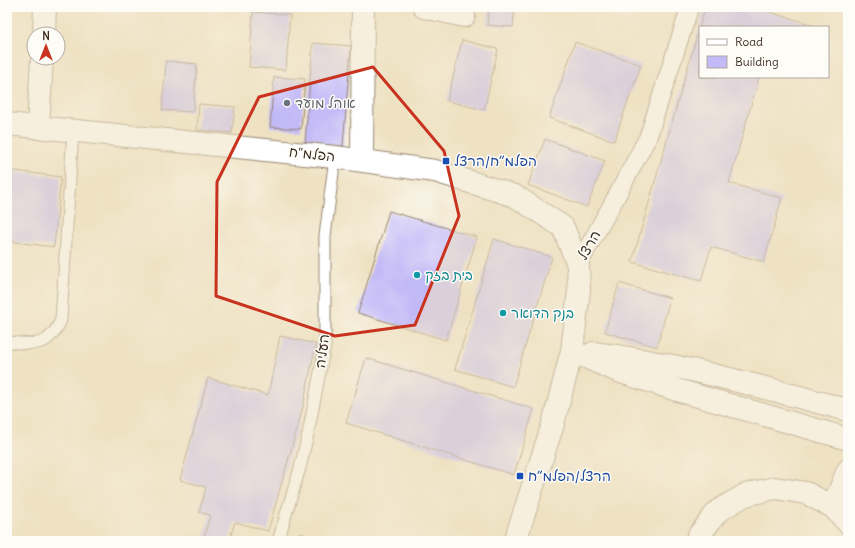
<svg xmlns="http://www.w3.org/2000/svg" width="855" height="548" viewBox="0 0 855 548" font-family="Delius,'Playpen Sans Hebrew',sans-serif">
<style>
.building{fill:#c2b9f7}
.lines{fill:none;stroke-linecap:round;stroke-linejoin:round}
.service-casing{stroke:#958670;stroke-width:13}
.pedestrian-casing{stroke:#958670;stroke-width:19}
.minor-casing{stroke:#958670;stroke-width:24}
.service{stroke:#fff;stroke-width:11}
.pedestrian{stroke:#fff;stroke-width:17}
.minor{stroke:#fff;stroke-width:22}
.marked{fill:none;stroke:#c8321e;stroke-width:3;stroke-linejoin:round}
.worship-dot{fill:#6b7280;stroke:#fdfcf7;stroke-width:1.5}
.transit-dot{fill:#1a4fb4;stroke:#fdfcf7;stroke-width:1.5}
.culture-dot{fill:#0f9aa8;stroke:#fdfcf7;stroke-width:1.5}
.labels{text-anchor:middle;stroke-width:3;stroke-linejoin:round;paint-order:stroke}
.worship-label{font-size:14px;fill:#5b616d;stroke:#fdfcf7;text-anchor:start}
.street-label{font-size:14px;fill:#3b2a1e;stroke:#fdfcf7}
.transit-label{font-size:14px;fill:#164399;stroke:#fdfcf7;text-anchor:start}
.culture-label{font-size:14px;fill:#0d838f;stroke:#fdfcf7;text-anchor:start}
</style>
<rect width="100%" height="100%" fill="#fdfcf7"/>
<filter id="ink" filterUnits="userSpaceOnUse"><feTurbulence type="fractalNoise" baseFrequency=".025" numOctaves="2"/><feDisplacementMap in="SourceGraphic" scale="8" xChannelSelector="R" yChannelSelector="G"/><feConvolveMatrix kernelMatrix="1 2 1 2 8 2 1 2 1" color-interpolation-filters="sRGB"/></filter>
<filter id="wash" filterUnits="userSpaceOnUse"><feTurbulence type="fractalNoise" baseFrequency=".012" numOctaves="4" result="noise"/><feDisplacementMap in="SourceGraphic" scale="16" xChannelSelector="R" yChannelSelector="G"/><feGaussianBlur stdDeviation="0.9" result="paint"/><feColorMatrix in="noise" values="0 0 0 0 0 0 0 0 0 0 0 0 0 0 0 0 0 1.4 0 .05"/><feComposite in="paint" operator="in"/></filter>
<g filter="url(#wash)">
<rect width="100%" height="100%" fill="#efe2c3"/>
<g id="blocks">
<g class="building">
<path d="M489 7H515L513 27 487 25Z"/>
<path d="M705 7H752L811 24 810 27H700V77H759L729 183 782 198 764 262 711 247 701 281 632 262Z"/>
<path d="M253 12 290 15 286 70 249 67Z"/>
<path d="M462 40 498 49 484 110 447 101Z"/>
<path d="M575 42 641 65 614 141 549 118Z"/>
<path d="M313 43 351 46 343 146 305 143Z"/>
<path d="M166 61 197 64 193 112 162 110Z"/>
<path d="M274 77 305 79 301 129 270 127Z"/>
<path d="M199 104 235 107 232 133 197 130Z"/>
<path d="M545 139 605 161 587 207 528 185Z"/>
<path d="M7 170 61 177 54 247 7 241Z"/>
<path d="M389 211 477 237 446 340 358 313Z"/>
<path d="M494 239 552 257 513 387 455 369Z"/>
<path d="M619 283 670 298 657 347 605 332Z"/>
<path d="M280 336 316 344 302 411 268 531 235 522 229 541H203L210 515 199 512 206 487 180 480 208 378 268 395Z"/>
<path d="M366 358 534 409 514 475 346 423Z"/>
<path d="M300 533 325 541H297Z"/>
</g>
</g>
</g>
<g filter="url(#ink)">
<use href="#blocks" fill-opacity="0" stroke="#958670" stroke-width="1"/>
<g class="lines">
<defs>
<g id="service">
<path d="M7 342C34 344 48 349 61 320L73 131"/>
<path d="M278 541 300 468 308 434 325 346V236L335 157"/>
</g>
<path id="pedestrian" d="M578 265 614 201 648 137 690 7"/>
<g id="minor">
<path d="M424 7 464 16"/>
<path d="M44 34 45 7"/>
<path d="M7 124 335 157 435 171 515 196 563 227 578 265 579 290 572 351 553 424 515 541"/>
<path d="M38 128 42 58"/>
<path d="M362 160 363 7"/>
<path d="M572 351 615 370 677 390 848 439"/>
<path d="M593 353C680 363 764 388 848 410"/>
<path d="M833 507 848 470"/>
<path d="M697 541 699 535 718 511 745 495 775 488 806 493 833 507 848 523"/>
</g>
</defs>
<use href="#service" class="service-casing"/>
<use href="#pedestrian" class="pedestrian-casing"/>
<use href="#minor" class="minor-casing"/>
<use href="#service" class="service"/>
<use href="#pedestrian" class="pedestrian"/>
<use href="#minor" class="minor"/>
</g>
</g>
<path d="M0 0H855V548H0ZM373 67 444 151 459 216 415 325 335 336 216 296 217 182 259 97Z" fill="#efe2c3" fill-opacity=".55" fill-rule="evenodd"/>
<path class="marked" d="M373 67 444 151 459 216 415 325 335 336 216 296 217 182 259 97Z"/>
<circle class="worship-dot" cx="287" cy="103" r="4"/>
<g class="transit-dot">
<rect x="442" y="157" width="8" height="8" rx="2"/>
<rect x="516" y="472" width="8" height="8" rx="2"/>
</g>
<g class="culture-dot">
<circle cx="417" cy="275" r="4"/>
<circle cx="503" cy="313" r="4"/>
</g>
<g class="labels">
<g class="worship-label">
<text x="295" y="108">אוהל מועד</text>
</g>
<g class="street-label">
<text transform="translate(312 154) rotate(6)" y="5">הפלמ"ח</text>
<text transform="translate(589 245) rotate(-60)" y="5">הרצל</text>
<text transform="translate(322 351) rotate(-83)" y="5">העליה</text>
</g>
<g class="transit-label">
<text x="454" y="166">הפלמ״ח/הרצל</text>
<text x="528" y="481">הרצל/הפלמ״ח</text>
</g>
<g class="culture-label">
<text x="425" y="280">בית בזק</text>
<text x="511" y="318">בנק הדואר</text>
</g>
</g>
<rect width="855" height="548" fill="none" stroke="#fdfcf7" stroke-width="24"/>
<rect x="699" y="26" width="130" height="52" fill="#fdfcf7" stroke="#afa8a0"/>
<rect x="707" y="39" width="20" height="6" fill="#ffffff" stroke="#afa8a0"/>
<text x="735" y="46" font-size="12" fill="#3b2a1e">Road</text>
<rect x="707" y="56" width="20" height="12" fill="#c2b9f7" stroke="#afa8a0"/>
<text x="735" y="66" font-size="12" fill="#3b2a1e">Building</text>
<g transform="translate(46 46)"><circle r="19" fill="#fdfcf7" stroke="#afa8a0"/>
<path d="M0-3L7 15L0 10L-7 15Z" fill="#c8321e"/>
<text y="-6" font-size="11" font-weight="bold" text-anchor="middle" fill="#3b2a1e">N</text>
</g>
</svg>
